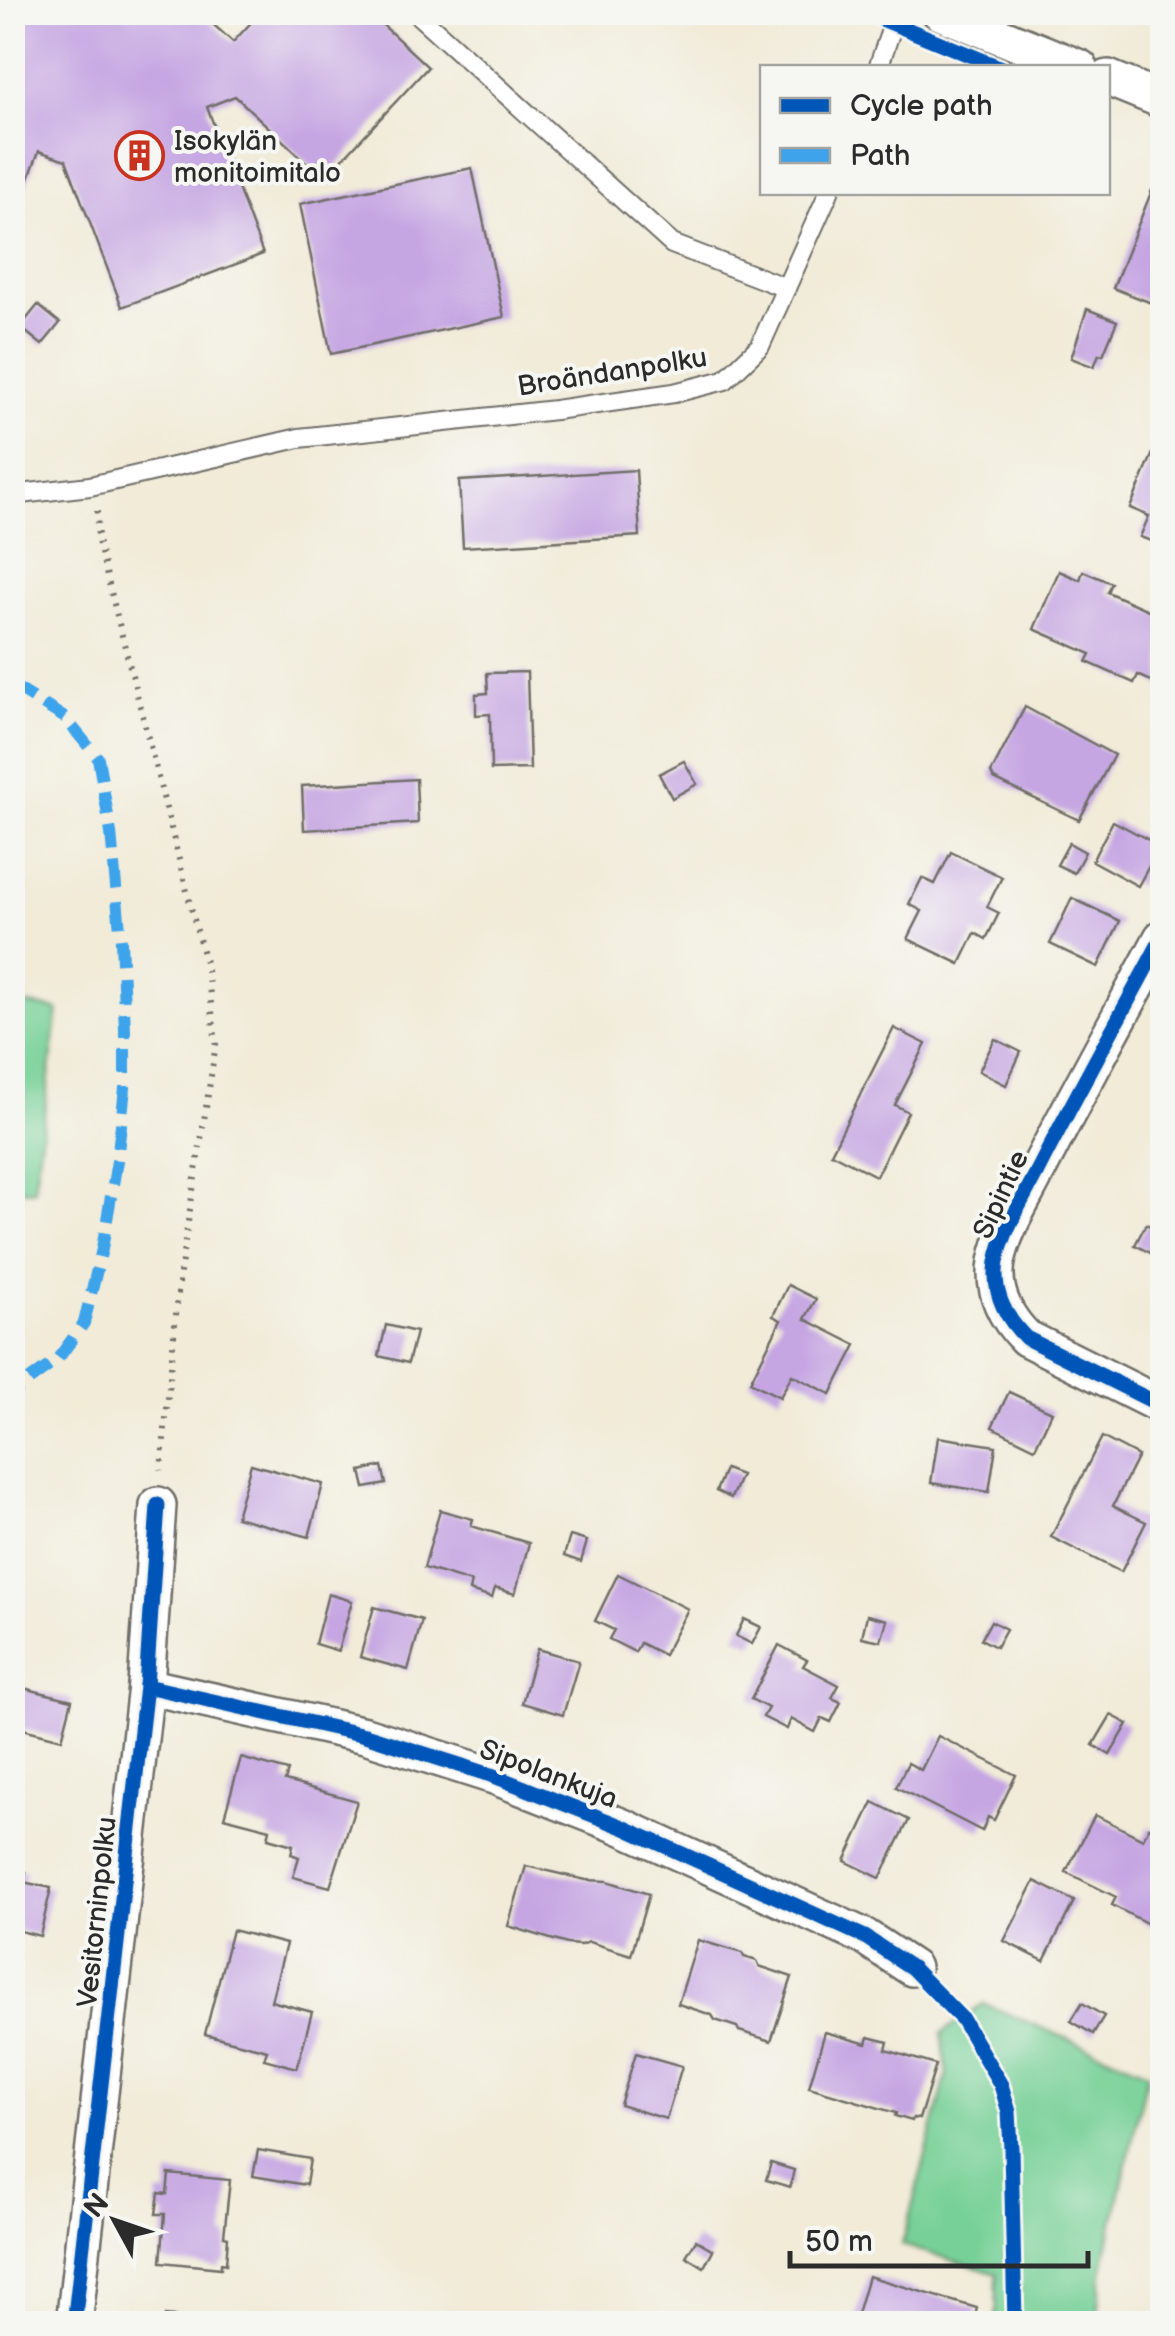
<svg xmlns="http://www.w3.org/2000/svg" width="1175" height="2336" viewBox="0 0 1175 2336" font-family="'Balsamiq Sans',sans-serif">
<style>
.green{fill:#77d097;stroke:#517e61;stroke-width:2.5}
.building{fill:#c5a5e2}
.lines{fill:none;stroke-linecap:round;stroke-linejoin:round}
.service-casing{stroke:#706e68;stroke-width:22}
.minor-casing{stroke:#706e68;stroke-width:40}
.path{stroke:#706e68;stroke-width:6;stroke-dasharray:2.5 8;stroke-linecap:butt}
.service{stroke:#fff;stroke-width:18}
.minor{stroke:#fff;stroke-width:35}
.quiet{stroke:#3ea3eb;stroke-width:12;stroke-dasharray:25 12;stroke-linecap:butt}
.cycleway-casing{stroke:#f6f6f2;stroke-width:21}
.cycleway{stroke:#0057b8;stroke-width:15}
.labels{text-anchor:middle;stroke-width:8;stroke-linejoin:round;paint-order:stroke}
.poi-label{font-size:28px;fill:#2b2b2b;stroke:#f6f6f2;text-anchor:start}
.street-label{font-size:28px;fill:#2b2b2b;stroke:#f6f6f2}
</style>
<rect width="100%" height="100%" fill="#f6f6f2"/>
<filter id="ink" filterUnits="userSpaceOnUse"><feTurbulence type="fractalNoise" baseFrequency=".01" numOctaves="2"/><feDisplacementMap in="SourceGraphic" scale="20" xChannelSelector="R" yChannelSelector="G"/><feConvolveMatrix kernelMatrix="1 2 1 2 8 2 1 2 1" color-interpolation-filters="sRGB"/></filter>
<filter id="wash" filterUnits="userSpaceOnUse"><feTurbulence type="fractalNoise" baseFrequency=".0048" numOctaves="4" result="noise"/><feDisplacementMap in="SourceGraphic" scale="40" xChannelSelector="R" yChannelSelector="G"/><feGaussianBlur stdDeviation="2.25" result="paint"/><feColorMatrix in="noise" values="0 0 0 0 0 0 0 0 0 0 0 0 0 0 0 0 0 1.4 0 .05"/><feComposite in="paint" operator="in"/></filter>
<g filter="url(#wash)">
<rect width="100%" height="100%" fill="#f1ebd8"/>
<g class="green">
<path d="M13 1002 58 1010 34 1190 13 1189Z"/>
<path d="M984 2004 1148 2072 1103 2266 1097 2323H996L997 2274 902 2245 947 2074 942 2033Z"/>
</g>
<g id="blocks">
<g class="building">
<path d="M12 12H199L233 42 261 12H369L428 67 324 179 235 96 207 107 263 254 122 307 66 160 39 151 12 223Z"/>
<path d="M472 168 504 317 331 354 300 204Z"/>
<path d="M1152 190 1162 195V282L1154 304 1113 288Z"/>
<path d="M38 305 60 323 42 345 20 327Z"/>
<path d="M1087 309 1117 321 1103 355 1099 354 1094 367 1071 358Z"/>
<path d="M1153 453 1162 457V545L1140 537 1149 516 1130 508Z"/>
<path d="M636 470 640 536 463 547 459 481Z"/>
<path d="M1059 571 1080 580 1083 571 1111 583 1107 592 1162 616V686L1138 675 1134 683 1087 662 1091 654 1034 629Z"/>
<path d="M527 672 530 769 491 770 490 714 476 715V694L488 693 487 673Z"/>
<path d="M1025 707 1114 755 1079 820 994 779 991 773Z"/>
<path d="M684 761 697 784 672 798 659 774Z"/>
<path d="M416 779 418 823 304 830 302 786Z"/>
<path d="M1113 821 1160 846 1138 886 1092 861Z"/>
<path d="M1069 843 1085 852 1074 873 1057 865Z"/>
<path d="M951 852 1002 877 987 907 999 913 986 939 975 933 960 964 908 939 922 911 909 904 922 878 935 884Z"/>
<path d="M1072 898 1120 921 1098 967 1050 944Z"/>
<path d="M894 1028 926 1044 895 1105 908 1112 876 1176 831 1153Z"/>
<path d="M995 1039 1021 1052 1006 1085 979 1071Z"/>
<path d="M1146 1224 1162 1232V1259L1135 1245Z"/>
<path d="M788 1285 816 1299 805 1319 856 1345 831 1394 792 1375 780 1397 750 1382 781 1320 773 1316Z"/>
<path d="M386 1325 416 1332 408 1363 379 1356Z"/>
<path d="M1009 1392 1052 1412 1035 1448 992 1427Z"/>
<path d="M938 1437 996 1446 989 1492 931 1483Z"/>
<path d="M1102 1437 1138 1456 1113 1506 1146 1522 1121 1572 1051 1537Z"/>
<path d="M251 1464 323 1484 309 1537 236 1517Z"/>
<path d="M382 1466 386 1484 365 1488 361 1471Z"/>
<path d="M725 1469 741 1475 731 1498 716 1491Z"/>
<path d="M440 1510 473 1519 471 1526 529 1543 515 1594 495 1588 492 1598 469 1591 471 1582 424 1568Z"/>
<path d="M570 1536 587 1541 581 1562 564 1556Z"/>
<path d="M618 1574 688 1609 664 1655 640 1643 635 1652 609 1639 614 1630 595 1621Z"/>
<path d="M328 1594 352 1601 338 1651 315 1644Z"/>
<path d="M374 1607 422 1620 408 1670 360 1657Z"/>
<path d="M867 1615 887 1620 881 1641 862 1637Z"/>
<path d="M744 1619 761 1627 752 1644 736 1636Z"/>
<path d="M991 1621 1006 1629 996 1647 981 1639Z"/>
<path d="M779 1645 807 1660 803 1666 839 1685 832 1698 841 1702 831 1722 822 1718 815 1732 791 1719 787 1729 763 1717 768 1708 751 1699Z"/>
<path d="M537 1649 579 1661 563 1715 522 1703Z"/>
<path d="M23 1688 72 1700 62 1739 23 1729 17 1752 12 1751V1692L21 1694Z"/>
<path d="M1111 1715 1128 1724 1110 1755 1093 1745Z"/>
<path d="M938 1736 1016 1775 994 1820 988 1817 982 1831 896 1787 908 1763 921 1770Z"/>
<path d="M241 1758 288 1771 285 1781 357 1801 330 1887 293 1877 299 1857 291 1854 293 1845 268 1838 270 1829 224 1817Z"/>
<path d="M873 1802 909 1820 880 1878 845 1861Z"/>
<path d="M1095 1815 1143 1839 1149 1827 1162 1833V1915L1156 1928 1112 1905 1116 1897 1066 1872Z"/>
<path d="M526 1866 586 1880 607 1881 649 1894 631 1955 589 1942 581 1945 567 1944 508 1926Z"/>
<path d="M12 1869 26 1872 23 1882 51 1888 40 1936 12 1929Z"/>
<path d="M1035 1881 1074 1901 1044 1961 1004 1941Z"/>
<path d="M232 1930 286 1944 271 2001 312 2012 297 2068 264 2059 267 2050 205 2034Z"/>
<path d="M698 1940 742 1953 744 1957 757 1961 759 1966 792 1977 771 2041 739 2031 737 2027 715 2020 712 2015 678 2004Z"/>
<path d="M1082 2003 1104 2016 1093 2034 1071 2021Z"/>
<path d="M825 2032 867 2044 869 2037 888 2042 886 2050 936 2065 919 2119 913 2118 912 2121 895 2116 896 2113 809 2087Z"/>
<path d="M636 2053 682 2066 666 2119 620 2105Z"/>
<path d="M258 2150 310 2159 306 2185 253 2176Z"/>
<path d="M771 2163 794 2170 790 2187 766 2180Z"/>
<path d="M169 2174 230 2180 224 2236 228 2237 226 2264 221 2263V2268L161 2262 165 2214H156L159 2193 167 2194Z"/>
<path d="M696 2240 713 2250 704 2267 686 2256Z"/>
<path d="M868 2276 977 2308 973 2324H854Z"/>
<path d="M165 2316 215 2321V2324H164Z"/>
</g>
</g>
</g>
<g filter="url(#ink)">
<use href="#blocks" fill-opacity="0" stroke="#706e68" stroke-width="2.5"/>
<g class="lines">
<defs>
<g id="service">
<path d="M415 12 672 244 786 288"/>
<path d="M878 68 893 24"/>
<path d="M12 495 90 486 299 438 555 410 674 393 725 380 760 346 829 192"/>
</g>
<g id="minor">
<path d="M940 12 1080 68"/>
<path d="M1108 78 1162 100"/>
<path d="M1162 938C1121 1015 1078 1091 1038 1170 1024 1198 1003 1230 997 1262 992 1292 1006 1318 1026 1338L1162 1406"/>
<path d="M146 1686 365 1735 494 1776 623 1827 865 1937 912 1968"/>
<path d="M74 2324 146 1686 158 1505"/>
</g>
</defs>
<use href="#service" class="service-casing"/>
<use href="#minor" class="minor-casing"/>
<path class="path" d="M97 511 98 541 207 970 216 1044 180 1273 161 1470"/>
<use href="#service" class="service"/>
<use href="#minor" class="minor"/>
<path class="quiet" d="M12 685 65 718 98 758 111 833 121 941 125 1030V1088L117 1161 102 1249 84 1323 57 1360 12 1393"/>
<defs>
<g id="cycleway">
<path d="M865 12 1001 68"/>
<path d="M1162 938C1121 1015 1078 1091 1038 1170 1024 1198 1003 1230 997 1262 992 1292 1006 1318 1026 1338L1162 1406"/>
<path d="M146 1686 365 1735 494 1776 623 1827 865 1937 912 1968 962 2019 1001 2085 1009 2112 1011 2148 1015 2324"/>
<path d="M74 2324 146 1686 158 1505"/>
</g>
</defs>
<use href="#cycleway" class="cycleway-casing"/>
<use href="#cycleway" class="cycleway"/>
</g>
</g>
<defs>
<symbol id="building-ring" viewBox="-11 -11 22 22"><circle r="9.5" fill="#f6f6f2" stroke="#c8321e" stroke-width="1.5"/><path d="M-4-6H4V6H1V3H-1V6H-4ZM-2.5-4.3h1.7v1.8h-1.7ZM.8-4.3h1.7v1.8H.8ZM-2.5-1h1.7V.8h-1.7ZM.8-1h1.7V.8H.8Z" fill="#c8321e"/></symbol>
</defs>
<g fill-rule="evenodd">
<use href="#building-ring" x="112" y="128" width="55" height="55"/>
</g>
<g class="labels">
<g class="poi-label">
<text x="174" y="150">Isokylän<tspan x="174" dy="32">monitoimitalo</tspan></text>
</g>
<g class="street-label">
<text transform="translate(612 371) rotate(-9)" y="10">Broändanpolku</text>
<text transform="translate(1000 1194) rotate(-65)" y="10">Sipintie</text>
<text transform="translate(549 1773) rotate(21)" y="10">Sipolankuja</text>
<text transform="translate(96 1912) rotate(-84)" y="10">Vesitorninpolku</text>
</g>
</g>
<rect width="1175" height="2336" fill="none" stroke="#f6f6f2" stroke-width="50"/>
<rect x="760" y="65" width="350" height="130" fill="#f6f6f2" stroke="#a5a5a2" stroke-width="2.5"/>
<rect x="780" y="98" width="50" height="15" fill="#0057b8" stroke="#a5a5a2" stroke-width="2.5"/>
<text x="850" y="115" font-size="30" fill="#2b2b2b">Cycle path</text>
<rect x="780" y="148" width="50" height="15" fill="#3ea3eb" stroke="#a5a5a2" stroke-width="2.5"/>
<text x="850" y="165" font-size="30" fill="#2b2b2b">Path</text>
<g transform="translate(115 2221) rotate(310)" stroke="#f6f6f2" stroke-width="8" paint-order="stroke">
<path d="M0-8L18 38L0 25L-18 38Z" fill="#2b2b2b"/>
<text y="-15" font-size="28" font-weight="bold" text-anchor="middle" fill="#2b2b2b">N</text>
</g>
<path d="M790 2251v15h298v-15" fill="none" stroke="#2b2b2b" stroke-width="5"/>
<text x="805" y="2251" font-size="30" fill="#2b2b2b" stroke="#f6f6f2" stroke-width="8" paint-order="stroke">50 m</text>
</svg>
